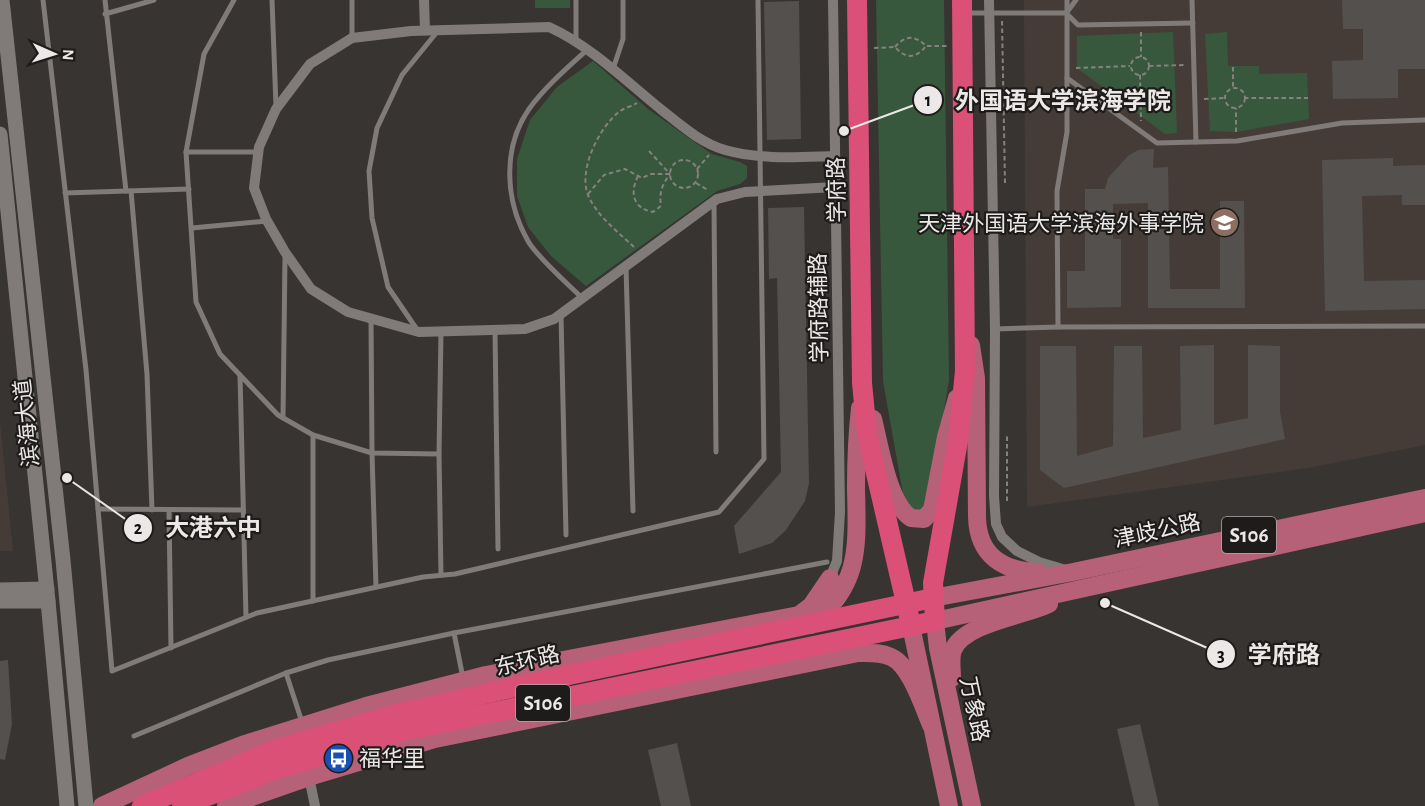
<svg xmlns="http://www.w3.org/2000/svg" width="1425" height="806" viewBox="0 0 1425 806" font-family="'Alegreya Sans','Noto Sans SC',sans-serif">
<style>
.built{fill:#463c37}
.green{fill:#38583d}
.building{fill:#54504e}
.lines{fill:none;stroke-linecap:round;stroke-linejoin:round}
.path{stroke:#84817f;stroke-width:2;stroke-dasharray:4.5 3;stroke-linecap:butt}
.lane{stroke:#807b78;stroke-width:5}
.street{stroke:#807b78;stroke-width:10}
.secondary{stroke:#807b78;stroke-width:15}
.primary{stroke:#b66177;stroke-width:18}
.highway{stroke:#da5077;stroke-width:20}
.labels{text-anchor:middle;stroke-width:4.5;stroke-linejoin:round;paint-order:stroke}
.shield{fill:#1e1c1b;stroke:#aeabaa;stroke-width:1.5}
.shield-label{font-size:21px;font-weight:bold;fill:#ebe8e7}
.street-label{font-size:22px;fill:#ebe8e7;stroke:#1e1c1b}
.poi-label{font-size:22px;fill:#ebe8e7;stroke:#1e1c1b;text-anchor:end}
.leader{fill:none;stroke:#ebe8e7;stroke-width:2}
.callout-dot{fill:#ebe8e7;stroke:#1e1c1b;stroke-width:2}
.mark-label{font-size:18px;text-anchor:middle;font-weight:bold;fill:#111}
.callout-label{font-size:24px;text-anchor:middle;font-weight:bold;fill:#ebe8e7;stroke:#1e1c1b;stroke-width:4.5;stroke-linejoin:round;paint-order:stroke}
</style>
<rect width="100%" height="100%" fill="#383432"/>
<g class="built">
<path d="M1024 0H1425V445L1308 468 1027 507Z"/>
<path d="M0 422 13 551H0Z"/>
</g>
<g class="green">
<rect x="535" y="0" width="35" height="8"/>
<path d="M876 0H944L949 380 929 502 919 512 905 505 883 381Z"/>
<path d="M1173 32 1177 133 1165 134 1077 68V36Z"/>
<path d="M1227 32 1228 66H1259V74L1307 73 1309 119 1236 132 1210 131 1205 34Z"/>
<path d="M593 61 648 109 686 136 712 154 740 162 747 166V178L740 184 717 191 586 286 551 256 528 227 517 196V159L530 120 557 87Z"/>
</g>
<g class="building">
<path d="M1342 0H1425V69H1398V98L1333 99 1332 61 1363 60V29H1343Z"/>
<path d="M799 1 801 139 767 140 764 2Z"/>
<path d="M1154 149 1153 168 1168 167 1170 289H1220V201H1244L1245 308H1148V203L1113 204V239H1121V307L1067 308V271H1085V189H1105L1108 178 1128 156 1138 150Z"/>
<path d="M1393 158V166L1425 165V205H1402V195L1362 196 1364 281 1425 280V309L1325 311 1322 160Z"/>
<path d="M804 207 809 483 805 501 786 530 772 543 739 554 734 526 781 472 777 278 769 279 768 208Z"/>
<path d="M1214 345V425L1248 418V345L1280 346V412L1285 439 1064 488 1040 470V346H1076L1077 456 1113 446 1114 346H1142L1143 438 1181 430 1180 346Z"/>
<path d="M8 660 12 724 5 760 0 759V661Z"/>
<path d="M1140 724 1159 806H1135L1117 729Z"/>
<path d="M677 743 691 806H661L648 750Z"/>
</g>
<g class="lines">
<g class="path">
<path d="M1002 21 1005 183"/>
<path d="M1141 32V57"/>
<path d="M895 47C905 35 915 35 926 46H947"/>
<path d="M874 48 895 47C906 59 915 59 926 46"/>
<circle cx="1140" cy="66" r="9"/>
<path d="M1149 66 1185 65"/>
<path d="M1233 67V88"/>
<path d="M1076 68 1130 66"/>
<path d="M1140 75 1141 121"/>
<circle cx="1235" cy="98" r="10"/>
<path d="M1244 98H1308"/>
<path d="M1204 99 1225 98"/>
<path d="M1236 132V108"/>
<path d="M649 151 670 174"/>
<circle cx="684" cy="174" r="14"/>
<path d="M697 169 709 155"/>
<path d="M638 176C630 192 632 208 653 212L661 206C659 192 662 185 670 174"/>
<path d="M696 183 708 190"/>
<path d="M588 194 604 175 625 169 642 178 651 174H670"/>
<path d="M634 247C618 232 597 216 588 195 578 170 599 127 620 111 625 108 632 106 637 103"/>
<path d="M1007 501V435"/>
</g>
<g class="lane">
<path d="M43 0 86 370 112 671 257 613 423 577 455 574 719 512 764 459 758 0"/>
<path d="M105 0 126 191"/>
<path d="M234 0 204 54 186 152 196 302 220 354 278 415 313 435 372 453 439 454"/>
<path d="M272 0 276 106"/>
<path d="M352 0V37"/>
<path d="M576 0V42"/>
<path d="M1067 0V78L1157 143 1237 141 1342 123 1425 120"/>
<path d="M1192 0 1196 142"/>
<path d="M1067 12 1076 0"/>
<path d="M967 13H1066L1078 25 1193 23"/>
<path d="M105 14 154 0"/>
<path d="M613 69 623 39V0"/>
<path d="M186 152H258"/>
<path d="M131 191 147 374 152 510"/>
<path d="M65 193 189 189"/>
<path d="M714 202 716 452"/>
<path d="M192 228 267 221"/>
<path d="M626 268 633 511"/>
<path d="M582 298C568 284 537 257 528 241 505 201 502 148 529 109 545 87 567 68 587 50"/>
<path d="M561 315 566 535"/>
<path d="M371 319 372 453 376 587"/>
<path d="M1058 327 1057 191 1067 132V78"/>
<path d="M995 329 1058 327 1425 326"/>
<path d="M495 330 498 549"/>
<path d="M418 331 388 287 372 218 369 171 377 128 402 75 437 32"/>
<path d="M441 332 439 454 441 575"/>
<path d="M240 375 246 617"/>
<path d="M283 418 285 256"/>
<path d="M313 435V601"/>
<path d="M98 509 243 510"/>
<path d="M169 510 171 648"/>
<path d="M454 633 463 678"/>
<path d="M286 673 302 722"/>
<path d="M134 736 286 673 328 660 454 633 827 562"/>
</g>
<g class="street">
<path d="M424 0 425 30"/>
<path d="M989 0 995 329 994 496 996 524 1002 537 1017 551 1039 562 1066 570"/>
<path d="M835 156C798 157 761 160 725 150 701 143 682 126 663 111 627 82 591 46 549 27L411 31 352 38 310 64 276 109 259 147 254 188 266 219 285 252 311 289 348 312 419 332 525 329 554 319 717 199 745 192 835 187"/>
<path d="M830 578 837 561 840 512 833 0"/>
<path d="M308 772 315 806"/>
</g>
<g class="secondary">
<path d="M2 0 63 560 86 806"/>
<path d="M0 134 48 601 67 806"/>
<path d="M0 590 47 589"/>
<path d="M0 601H48"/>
</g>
<g class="primary">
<path d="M971 345 976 378 977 517C978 556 1003 571 1038 572"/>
<path d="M873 419C880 446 888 503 911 518L924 519 932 510 946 437 957 398"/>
<path d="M933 598 1073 572 1425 498"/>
<path d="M810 625C862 585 857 545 856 487 856 461 857 435 860 408"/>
<path d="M911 626 949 806"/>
<path d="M952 678C952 669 950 658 953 650 964 623 1024 616 1049 604"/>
<path d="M102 806 188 766 245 744 366 706 486 675 799 615 811 606 830 578"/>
<path d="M226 806 309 777 435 739 858 653C869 653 880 652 891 657 910 665 923 706 931 725"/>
<path d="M972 806 938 648 935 621 1425 513"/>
</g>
<g class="highway">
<path d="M857 0 862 383 866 424 872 456 909 616"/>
<path d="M142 806 277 749 393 715 564 676 933 598"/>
<path d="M182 806 271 771 398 732 935 621 933 583 958 441 965 371 962 0"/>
</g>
</g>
<defs>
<symbol id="school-disc" viewBox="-11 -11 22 22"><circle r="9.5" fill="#8d6e63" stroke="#1e1c1b"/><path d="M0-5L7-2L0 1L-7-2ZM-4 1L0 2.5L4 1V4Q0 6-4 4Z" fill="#fff"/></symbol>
<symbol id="bus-disc" viewBox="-11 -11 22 22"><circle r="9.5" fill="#1a4fb4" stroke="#1e1c1b"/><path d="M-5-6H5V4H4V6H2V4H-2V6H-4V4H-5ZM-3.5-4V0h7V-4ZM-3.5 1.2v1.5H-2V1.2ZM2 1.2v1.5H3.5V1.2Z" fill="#fff"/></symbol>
</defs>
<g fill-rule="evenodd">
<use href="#school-disc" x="1208" y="206" width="33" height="33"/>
<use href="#bus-disc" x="322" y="742" width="33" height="33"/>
</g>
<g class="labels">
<g class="shield">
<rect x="1222" y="517" width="54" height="36" rx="4.5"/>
<rect x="516" y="685" width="54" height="36" rx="4.5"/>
</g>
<g class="shield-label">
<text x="1249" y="542">S106</text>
<text x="543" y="710">S106</text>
</g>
<g class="street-label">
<text transform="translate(836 190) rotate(-91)" y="8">学府路</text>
<text transform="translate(818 308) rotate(-91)" y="8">学府路辅路</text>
<text transform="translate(26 423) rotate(-96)" y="8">滨海大道</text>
<text transform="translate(1157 530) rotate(-12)" y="8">津歧公路</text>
<text transform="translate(527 660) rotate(-13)" y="8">东环路</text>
<text transform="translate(975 709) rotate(78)" y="8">万象路</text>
</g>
<g class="poi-label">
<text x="1204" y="231">天津外国语大学滨海外事学院</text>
<text x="359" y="766" text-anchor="start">福华里</text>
</g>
</g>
<path class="leader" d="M844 131L928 100M67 478L138 528M1105 603L1221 654"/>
<g class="callout-dot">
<circle cx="844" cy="131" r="6"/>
<circle cx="67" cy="478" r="6"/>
<circle cx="1105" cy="603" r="6"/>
<circle cx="928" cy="100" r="15"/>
<circle cx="138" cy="528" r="15"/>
<circle cx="1221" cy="654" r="15"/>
</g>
<g class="mark-label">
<text x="928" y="106">1</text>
<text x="138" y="534">2</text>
<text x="1221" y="661">3</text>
</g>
<g class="callout-label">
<text x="1063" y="109">外国语大学滨海学院</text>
<text x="213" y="536">大港六中</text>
<text x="1284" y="663">学府路</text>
</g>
<g transform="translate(54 54) rotate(93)" stroke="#1e1c1b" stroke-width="4.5" paint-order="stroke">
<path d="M0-4.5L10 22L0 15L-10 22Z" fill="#ebe8e7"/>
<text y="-9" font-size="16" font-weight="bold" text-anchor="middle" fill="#ebe8e7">N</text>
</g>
</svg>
